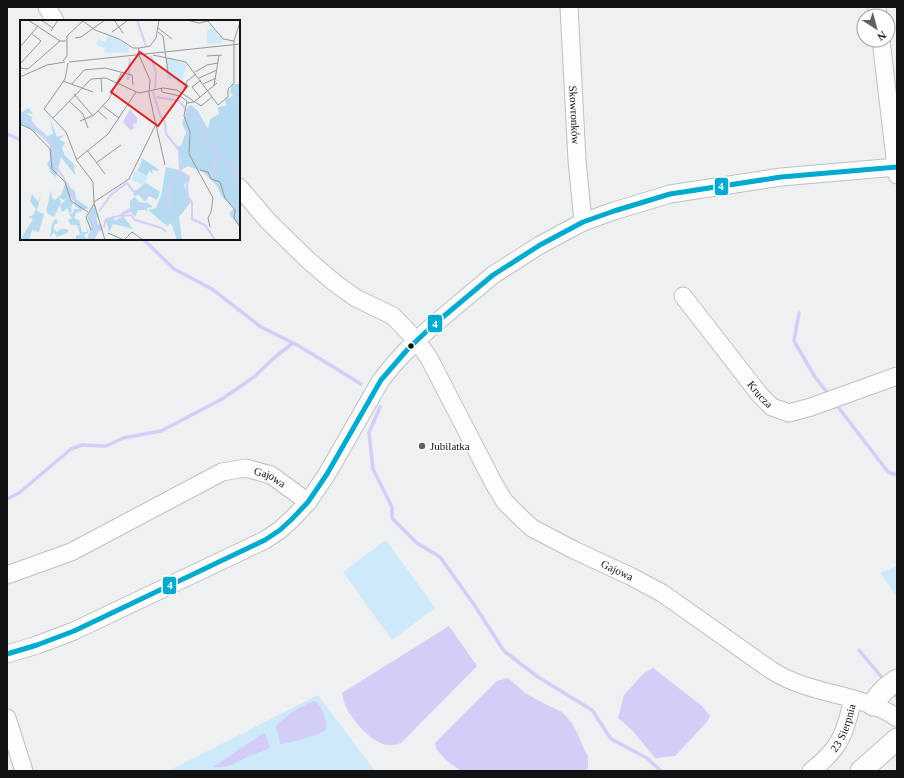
<svg xmlns="http://www.w3.org/2000/svg" width="904" height="778" viewBox="0 0 904 778" font-family="Georgia,serif">
<style>
.green{fill:#cee9f9}
.water{fill:#d3cef8}
.lines{fill:none;stroke-linecap:round;stroke-linejoin:round}
.stream{stroke:#d3cef8;stroke-width:3.5}
.minor-casing{stroke:#bebfc0;stroke-width:19}
.major-casing{stroke:#bebfc0;stroke-width:23}
.minor{stroke:#fcfdfd;stroke-width:17}
.major{stroke:#fcfdfd;stroke-width:21}
.bus-1-casing{stroke:#fff;stroke-width:8}
.bus-1{stroke:#00a9ce;stroke-width:5}
.bus-dot{fill:#101213;stroke:#fff;stroke-width:1.5}
.poi-dot{fill:#5e6061;stroke:#fff;stroke-width:1.5}
.labels{text-anchor:middle;stroke-width:4;stroke-linejoin:round;paint-order:stroke}
.street-label{font-size:11px;fill:#101213;stroke:#fff}
.poi-label{font-size:11px;fill:#101213;stroke:#fff;text-anchor:start}
.inset-river{fill:none;stroke:#d3cef8;stroke-width:2}
.inset-road{fill:none;stroke:#959799;stroke-width:1}
.view{fill:#d62828;fill-opacity:0.15;stroke:#d62828;stroke-width:2}
.inset-edge{fill:none;stroke:#101213;stroke-width:2}
.line-badge{stroke:#fff;stroke-width:1.5}
.badge-label{font-size:11px;text-anchor:middle;font-weight:bold;fill:#fff}
</style>
<rect width="100%" height="100%" fill="#eef0f2"/>
<g class="green">
<path d="M386 540 435 608 392 640 343 572Z"/>
<path d="M897 566V596L880 573Z"/>
<path d="M318 695 375 771H168Z"/>
</g>
<g class="water">
<path d="M449 626 477 666 401 743C397 744 392 746 388 745 371 743 352 720 345 705 344 702 343 697 342 693Z"/>
<path d="M653 668 702 706 710 716 707 722 675 756 655 758 633 731 618 718 624 695 644 673Z"/>
<path d="M508 678 525 693 543 703 562 712 572 723 579 737 584 749 588 756V768L584 771H461L447 761 436 749 435 743 497 681Z"/>
<path d="M314 701C323 706 327 720 326 730 312 737 296 742 280 744L278 732 275 727C287 715 298 707 314 701Z"/>
<path d="M265 733 270 747C264 752 256 753 249 756 234 763 231 768 213 767L262 734Z"/>
</g>
<g class="lines">
<g class="stream">
<path d="M7 134 21 140"/>
<path d="M143 239 174 269 212 289 261 327 299 346 361 384"/>
<path d="M799 313 794 341 815 377 829 395"/>
<path d="M835 403 888 472 897 475"/>
<path d="M380 407 369 433 373 469 392 507V518L417 543 440 557 475 606 504 651 538 677 592 710 611 739 647 758 661 771"/>
<path d="M7 499 19 493 71 449 82 445 106 446 123 438 161 431 222 399 254 377 275 357 293 343"/>
<path d="M859 650 884 680"/>
<path d="M892 691 897 697"/>
</g>
<defs>
<g id="minor">
<path d="M47 7 55 21"/>
<path id="s1" d="M569 7 577 160 583 222"/>
<path d="M877 7 878 16"/>
<path d="M881 40 897 175"/>
<path id="s2" d="M239 187 268 221 308 260 336 284 356 298 393 316 416 340 429 358 494 484 505 502 519 516 532 528 574 550 630 576 662 593 771 670C794 685 820 690 846 697 864 702 882 707 897 718"/>
<path id="s3" d="M683 296 760 395 772 407 789 413 811 407 897 376"/>
<path id="s4" d="M7 575 71 552 222 472 246 468 271 475 308 502"/>
<path d="M7 654 37 645 74 631 265 540 280 530 292 519 308 502 327 474 381 380 394 364 407 350 431 327 493 275 540 245 583 222 614 211 670 194 781 177 897 167"/>
<path d="M7 718 24 771"/>
<path id="s5" d="M811 771C820 764 829 756 836 746 845 733 849 715 853 699"/>
</g>
<g id="major">
<path d="M873 705C880 693 885 688 897 680"/>
<path d="M861 771 897 739"/>
</g>
</defs>
<use href="#minor" class="minor-casing"/>
<use href="#major" class="major-casing"/>
<use href="#minor" class="minor"/>
<use href="#major" class="major"/>
<defs>
<path id="bus-1" d="M7 654 37 645 74 631 265 540 280 530 292 519 308 502 327 474 381 380 407 350 431 327 493 275 540 245 583 222 614 211 670 194 781 177 897 167"/>
</defs>
<use href="#bus-1" class="bus-1-casing"/>
<use href="#bus-1" class="bus-1"/>
</g>
<circle class="bus-dot" cx="411" cy="346" r="3.5"/>
<circle class="poi-dot" cx="422" cy="446" r="4"/>
<g class="labels">
<g class="street-label">
<text dy="4" stroke="none"><textPath href="#s1" startOffset="108">Skowronków</textPath></text>
<text dy="4" stroke="none"><textPath href="#s3" startOffset="125">Krucza</textPath></text>
<text dy="4" stroke="none"><textPath href="#s4" startOffset="289">Gajowa</textPath></text>
<text dy="4" stroke="none"><textPath href="#s2" startOffset="554">Gajowa</textPath></text>
<text dy="4" stroke="none"><textPath href="#s5" startOffset="55">23 Sierpnia</textPath></text>
</g>
<g class="poi-label">
<text x="430" y="450">Jubilatka</text>
</g>
</g>
<g transform="translate(20 20)">
<rect width="220" height="220" fill="#eef0f2"/>
<path d="M191 7 196 11 197 16H201L202 23 187 24V11ZM88 16 99 20 109 27V32L84 33 86 29 77 25 78 19 85 22ZM146 38 167 44 162 60 147 58ZM115 151 128 157 124 166 112 160Z" fill="#cee9f9"/>
<path d="M212 64H220V207L209 194 214 188 202 177 197 166 183 152 168 146 161 150 170 159 164 165 171 182 159 197 162 220H157L151 203 147 206 128 190 136 188 141 176 146 147 159 150 161 142 157 126H161L166 112 162 104 168 87 171 85 178 91 188 109 190 99 199 94 198 87 206 86 205 80 213 76 210 72ZM9 88 13 94 5 93 12 97 11 100 25 117 33 114 30 98 37 117 44 115 39 119 45 123 42 128 45 136 54 144 55 155 41 137 36 157 31 153 27 143 30 140V125L19 114 0 103V93ZM120 137 138 149 139 151 132 150 133 154 129 151 127 156 117 151 122 141ZM126 163 140 172 137 180 129 176 126 181H124L119 175 114 176 113 173ZM45 164 51 170 52 178 49 177 44 180 39 178 41 182 36 193 32 191 36 194 33 197 26 192 31 170 32 178 35 180 41 175ZM51 168 55 171 56 179 69 188 56 193 54 198 59 200 62 212H67L65 198 68 213 64 215 67 220H56V216L63 213 60 214 57 205H51L48 200 52 198 49 194 53 193 54 189H60L55 186ZM21 173 17 191 24 194 19 212 12 210 9 220H0L13 199 8 197 13 195 16 189 10 181 12 174 18 182ZM49 177 53 184 51 187 52 192 49 193 48 188 42 192 40 185ZM115 177 119 182 128 183 133 187 127 188V193L126 190H118L115 197 111 192 99 195 110 188V181ZM74 185 79 196 76 198 78 205 81 204 83 210 79 211 74 220H67L71 206 67 197ZM93 196 95 201 103 196 113 209 93 204 89 212 86 200ZM36 198 38 203 34 205V209L37 212 40 209H47L49 212 37 217 34 212 30 218 32 204Z" fill="#b6daef"/>
<path d="M110 89 117 98V103L113 104 114 109 110 110 103 102Z" fill="#d3cef8"/>
<path class="inset-river" d="M117 0 126 26M131 36 136 53 135 69M108 60 110 38M133 72 140 95 145 103 146 114 159 130 160 151 169 157 167 166 168 177 172 182V199L185 205 195 220H202M137 77 159 81 168 92 173 93 182 107 184 118 193 126 195 133 208 141 216 152 214 159 220 168M0 95 25 115 35 127 32 140 51 170 53 180M192 157 197 135M147 187 150 182V165L160 151M79 191 91 175 107 163 113 171 134 174M70 193 77 209 73 217M103 194 117 185 127 187M102 196 111 195 115 200 142 208 146 212M84 207 86 199 103 195"/>
<path class="inset-road" d="M8 0 40 21M21 0 33 8M94 0 103 13M139 0 136 18 130 26 119 28 118 33 130 60 129 74 145 145M167 0 179 3 188 1 203 19 214 21 220 2M63 1 75 10 99 19 113 28H119M138 8 152 19M31 11 38 0M92 12 107 1M138 12 143 16 145 31M55 18 61 17 85 0M0 27 18 6M145 32 148 51M133 35 166 42 198 85 208 77V69L214 63V21M187 36 202 35M43 41 47 36V16L64 0M49 42 220 24M48 43 45 59 24 89 46 112 57 141 73 162 74 183 85 220M0 44 21 21 11 13M0 48 8 49 40 21H46M175 52 187 45 198 43M0 57 27 45 45 42M81 58 82 72M179 58 197 50M43 61 73 72M52 64 64 50 85 48 112 55 113 65M183 64 196 58M194 66 199 35M141 68 142 72 160 76 167 81 164 96 170 112 169 134 193 178 191 192 188 198 190 207M163 72 167 61 176 54M54 74 73 96M180 77 172 67 181 60M49 81 63 94 68 108M167 83 174 82 197 63M83 86 99 98M78 91 87 99M33 98 71 59 86 58 119 73 143 68 157 70 181 86 192 77M60 101 74 95 89 79 102 52M0 104 11 109 30 129 32 149 45 162 51 181 68 192M67 130 85 154M56 140 88 114 116 72M76 143 101 125M180 150 188 152 191 159 200 162 205 178 215 190 214 198 220 207M74 182 109 159 135 106M71 210 66 197 74 184M88 213 104 220 112 212 123 220"/>
<path class="view" d="M120 32 167 66 138 106 91 72Z"/>
<rect width="220" height="220" class="inset-edge"/>
</g>
<g class="line-badge">
<rect x="714" y="177" width="15" height="19" rx="4" fill="#00a9ce"/>
<rect x="427" y="314" width="16" height="19" rx="4" fill="#00a9ce"/>
<rect x="162" y="576" width="15" height="19" rx="4" fill="#00a9ce"/>
</g>
<g class="badge-label">
<text x="721" y="190">4</text>
<text x="435" y="328">4</text>
<text x="170" y="589">4</text>
</g>
<rect width="904" height="778" fill="none" stroke="#101213" stroke-width="16"/>
<g transform="translate(876 28) rotate(144)"><circle r="19" fill="#ffffff" stroke="#9fa0a1"/>
<path d="M0-3L7 15L0 10L-7 15Z" fill="#5e6061"/>
<text y="-6" font-size="11" font-weight="bold" text-anchor="middle" fill="#101213">N</text>
</g>
</svg>
